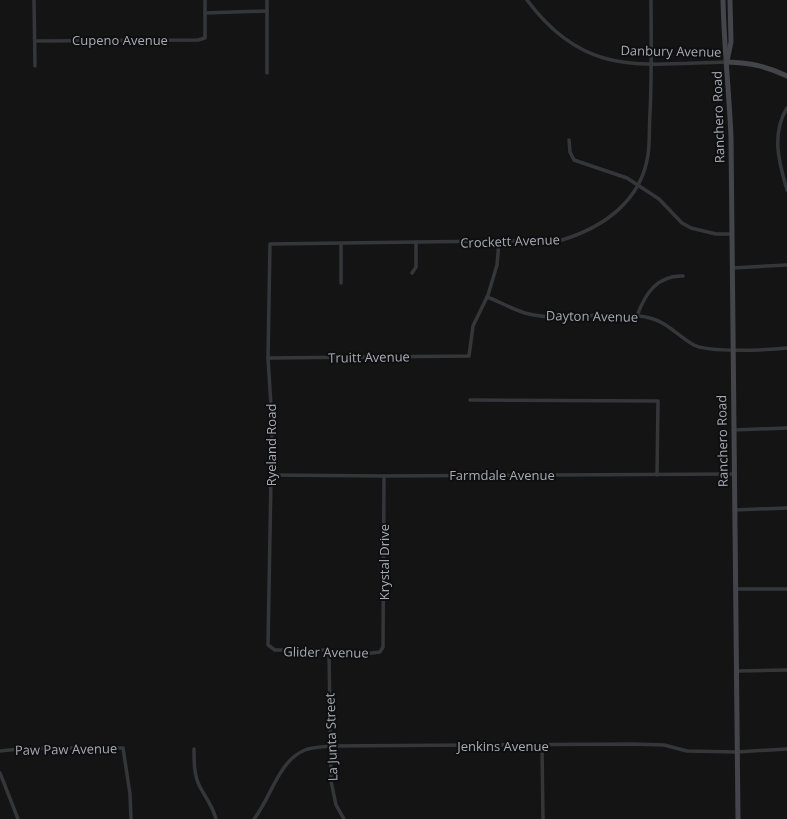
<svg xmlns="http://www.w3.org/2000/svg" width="787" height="819" viewBox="0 0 787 819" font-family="'Open Sans',sans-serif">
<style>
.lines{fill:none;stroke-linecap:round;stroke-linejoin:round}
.street{stroke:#35363a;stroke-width:3.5}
.secondary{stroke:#43454a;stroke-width:5}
.labels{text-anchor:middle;stroke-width:4;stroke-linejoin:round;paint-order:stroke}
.street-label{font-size:13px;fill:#a6aab5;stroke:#0f0f10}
</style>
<rect width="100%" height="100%" fill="#141415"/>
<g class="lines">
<g class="street">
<path d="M34 0 35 66"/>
<path d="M267 0V73"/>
<path d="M527 0C585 78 641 64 727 62"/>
<path d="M205 13 267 11"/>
<path d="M35 41 198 40 205 38V0"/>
<path d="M787 108C771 134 779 163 787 190"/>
<path d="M569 140 570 152 574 160 627 178 659 199 682 223 691 228 716 234H732"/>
<path d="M341 244V283"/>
<path d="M732 268 787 265"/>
<path d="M412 273 416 267V243"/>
<path d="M487 297C501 302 515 311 529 314 566 323 615 308 650 318 667 322 679 337 694 345 709 353 769 350 787 348"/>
<path d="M637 316C645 294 657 275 683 276"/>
<path d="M268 358 469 356 473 326 488 295 497 265 499 242"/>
<path d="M470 400 658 401 657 475"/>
<path d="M733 430 787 428"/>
<path d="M271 475 384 476 733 474"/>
<path d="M384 476 383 647 380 652 364 654 323 650H275L268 645 272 422 268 358 270 244 562 240C604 227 641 201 648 155 650 141 649 127 650 113 652 75 651 37 651 0"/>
<path d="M734 510 787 508"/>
<path d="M736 589H787"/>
<path d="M329 652 331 781 336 805 344 819"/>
<path d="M737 671 787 670"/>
<path d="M542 746 543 819"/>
<path d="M194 749C194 762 194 776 200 787 206 798 213 807 216 819"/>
<path d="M0 751 29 748H123L130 794 131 819"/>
<path d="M0 773 18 819"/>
<path d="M254 819C271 798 278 761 305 750 312 747 323 747 330 746L632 744 664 745 687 751 736 752 787 749"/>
</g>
<g class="secondary">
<path d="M723 0C724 46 729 91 731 137L738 819"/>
<path d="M727 61 731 42 730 0"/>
<path d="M727 62C751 63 766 66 787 76"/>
</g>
</g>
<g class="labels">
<g class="street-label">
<text x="120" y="45">Cupeno Avenue</text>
<text transform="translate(671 51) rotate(1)" y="5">Danbury Avenue</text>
<text transform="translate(718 117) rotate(-92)" y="5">Ranchero Road</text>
<text transform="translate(510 241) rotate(-2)" y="5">Crockett Avenue</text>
<text transform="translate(592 316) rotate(1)" y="5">Dayton Avenue</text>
<text transform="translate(369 357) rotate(-1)" y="5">Truitt Avenue</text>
<text transform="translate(722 441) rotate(-91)" y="5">Ranchero Road</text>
<text transform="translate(271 445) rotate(-90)" y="5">Ryeland Road</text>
<text x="502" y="480">Farmdale Avenue</text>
<text transform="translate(384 562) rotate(-90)" y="5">Krystal Drive</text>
<text transform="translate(326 652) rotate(1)" y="5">Glider Avenue</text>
<text transform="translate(331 737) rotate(-92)" y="5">La Junta Street</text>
<text x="503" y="751">Jenkins Avenue</text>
<text transform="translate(66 749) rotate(-1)" y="5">Paw Paw Avenue</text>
</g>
</g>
</svg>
